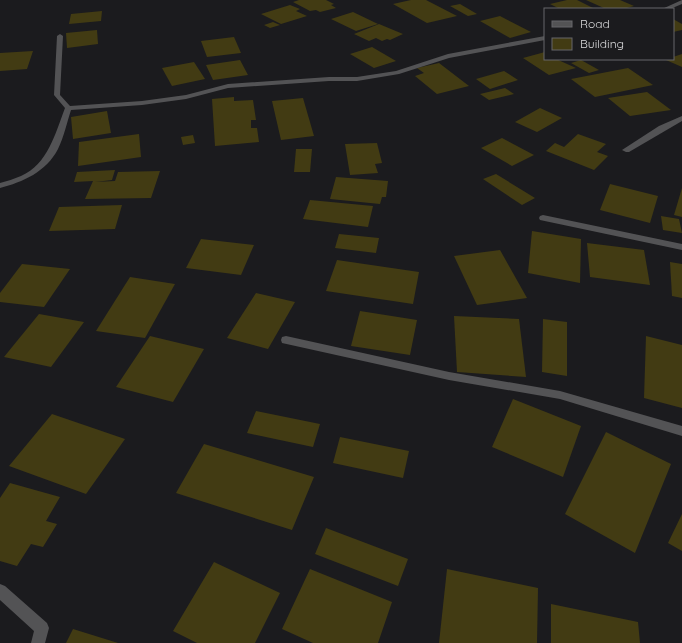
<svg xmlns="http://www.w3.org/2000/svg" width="682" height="643" viewBox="0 0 682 643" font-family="Quicksand,sans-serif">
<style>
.building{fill:#423b13}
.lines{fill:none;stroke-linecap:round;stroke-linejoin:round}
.minor{fill:#535355;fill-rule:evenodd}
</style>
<rect width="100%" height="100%" fill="#1b1b1e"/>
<g class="building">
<path d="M299 0H326L334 4 331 5 336 8 320 12 316 10 310 11 293 2Z"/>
<path d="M411 0H426L457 16 427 23 393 4Z"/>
<path d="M567 0H577L595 9H560L550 4Z"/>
<path d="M586 0H620L634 6 623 9H606Z"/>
<path d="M460 4 477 14 468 16 450 6Z"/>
<path d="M290 5 300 9 296 11 307 16 281 24 261 14Z"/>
<path d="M102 11 101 21 69 24 71 14Z"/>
<path d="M353 12 378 24 356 31 331 19Z"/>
<path d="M500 16 531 32 510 38 480 21Z"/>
<path d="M673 19 682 24V30L673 32Z"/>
<path d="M273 22 280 25 270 28 264 25Z"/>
<path d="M379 24 403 34 390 40 387 39 382 41 376 38 369 41 354 34Z"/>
<path d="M97 30 98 44 67 48 66 33Z"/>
<path d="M234 37 241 53 207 57 201 41Z"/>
<path d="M372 47 396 61 374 68 350 54Z"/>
<path d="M33 51 27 69 0 71V53Z"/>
<path d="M545 52V59H556L576 68 549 75 523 58Z"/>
<path d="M682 54V67L666 60 673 59V57Z"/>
<path d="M240 60 248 75 213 80 206 65Z"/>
<path d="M581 60 599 70 589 73 571 63Z"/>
<path d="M194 62 205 79 172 86 162 68Z"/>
<path d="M439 63 469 86 437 94 415 76 424 73 417 68Z"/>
<path d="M628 68 653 85 595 97 571 79Z"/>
<path d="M504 71 518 80 490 89 476 79Z"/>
<path d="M505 88 514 94 489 100 480 94Z"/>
<path d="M647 92 671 110 630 116 608 98Z"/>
<path d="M234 97V101L253 100 256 120H251V128H257L259 142 215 146 212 99Z"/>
<path d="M303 98 314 136 281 140 272 101Z"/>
<path d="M540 108 562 118 537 132 515 122Z"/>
<path d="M107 111 111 133 73 139 71 117Z"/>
<path d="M139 134 141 157 78 166 79 142Z"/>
<path d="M578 134 606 144 597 152 608 156 594 170 546 151 555 143 564 147Z"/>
<path d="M193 135 195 143 183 145 181 137Z"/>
<path d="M502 138 534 155 512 166 481 148Z"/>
<path d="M377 143 382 163 375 164 378 173 350 175 345 144Z"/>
<path d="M296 149H312L310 172H294Z"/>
<path d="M115 170 112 180 95 182 115 181 118 172 160 171 151 198 85 199 93 181 74 182 77 172Z"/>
<path d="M496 174 535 198 522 205 483 179Z"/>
<path d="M336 177 388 181 386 197H382L380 204 330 199Z"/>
<path d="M610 184 658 196 650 223 600 210Z"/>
<path d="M682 188V217L674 215Z"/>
<path d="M310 200 373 206 368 227 303 219Z"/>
<path d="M122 205 115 229 49 231 59 207Z"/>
<path d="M661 216 679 219 682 233 663 230Z"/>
<path d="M532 231 581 239 580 283 528 273Z"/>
<path d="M339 234 379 238 376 253 335 248Z"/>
<path d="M201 239 254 245 241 275 186 268Z"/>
<path d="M587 243 644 250 650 285 590 277Z"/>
<path d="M500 250 527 298 477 305 454 256Z"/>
<path d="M337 260 419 272 413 304 326 291Z"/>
<path d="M670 262 682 264V298L672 296Z"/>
<path d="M22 264 70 269 44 307 0 302V293Z"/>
<path d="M130 277 175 284 145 338 96 331Z"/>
<path d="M256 293 295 302 268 349 227 338Z"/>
<path d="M360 311 417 320 410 355 351 346Z"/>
<path d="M39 314 84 322 51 367 4 357Z"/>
<path d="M454 316 519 319 526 377 457 372Z"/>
<path d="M543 319 567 322V376L542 372Z"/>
<path d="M150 336 204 349 173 402 116 387Z"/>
<path d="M646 336 682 345V408L644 398Z"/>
<path d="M513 399 581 426 563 477 492 447Z"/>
<path d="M256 411 320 424 313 447 247 433Z"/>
<path d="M52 414 125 439 86 494 9 466Z"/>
<path d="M606 432 671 464 635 553 565 514Z"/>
<path d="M340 437 409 451 403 478 333 463Z"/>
<path d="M204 444 314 477 292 530 176 493Z"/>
<path d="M10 483 60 497 46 521 57 524 43 547 31 544 17 566 0 561V498Z"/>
<path d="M682 514V551L668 543Z"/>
<path d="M326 528 408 559 398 586 315 554Z"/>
<path d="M214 562 280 593 255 643H197L173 631Z"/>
<path d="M310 569 392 602 378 643H313L282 629Z"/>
<path d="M447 569 538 588 537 643H439Z"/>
<path d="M551 604 638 622 640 643H551Z"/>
<path d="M73 629 118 643H66Z"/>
</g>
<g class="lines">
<g class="minor">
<path d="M682 0V4L670 9H662Z"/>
<path d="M60 34 63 36 60 95 70 106 142 101 186 95 228 84 329 77H357L396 71 448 54 545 36V40L449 58 399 74 357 81H329L228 88 186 99 142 105 71 110C67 122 64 137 58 149 46 172 23 182 0 188V183C7 181 14 179 21 176 48 164 55 134 65 108L54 95 57 36Z"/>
<path d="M682 116V121L629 152H626L622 150 659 126Z"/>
<path d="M543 215 682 244V250L540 220 539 218 540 216Z"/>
<path d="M286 336 449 372 560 391 682 426V436L560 399 449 380 282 343 281 340 282 337Z"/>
<path d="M0 584 5 586 47 623 49 628 45 643H31L34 631 0 600Z"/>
</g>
</g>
<rect x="544" y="8" width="130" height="52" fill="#1b1b1e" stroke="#67676a"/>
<rect x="552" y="21" width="20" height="6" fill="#535355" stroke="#67676a"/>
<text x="580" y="28" font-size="12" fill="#d9d9db">Road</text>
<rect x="552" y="38" width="20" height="12" fill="#423b13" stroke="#67676a"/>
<text x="580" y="48" font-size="12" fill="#d9d9db">Building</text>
</svg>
